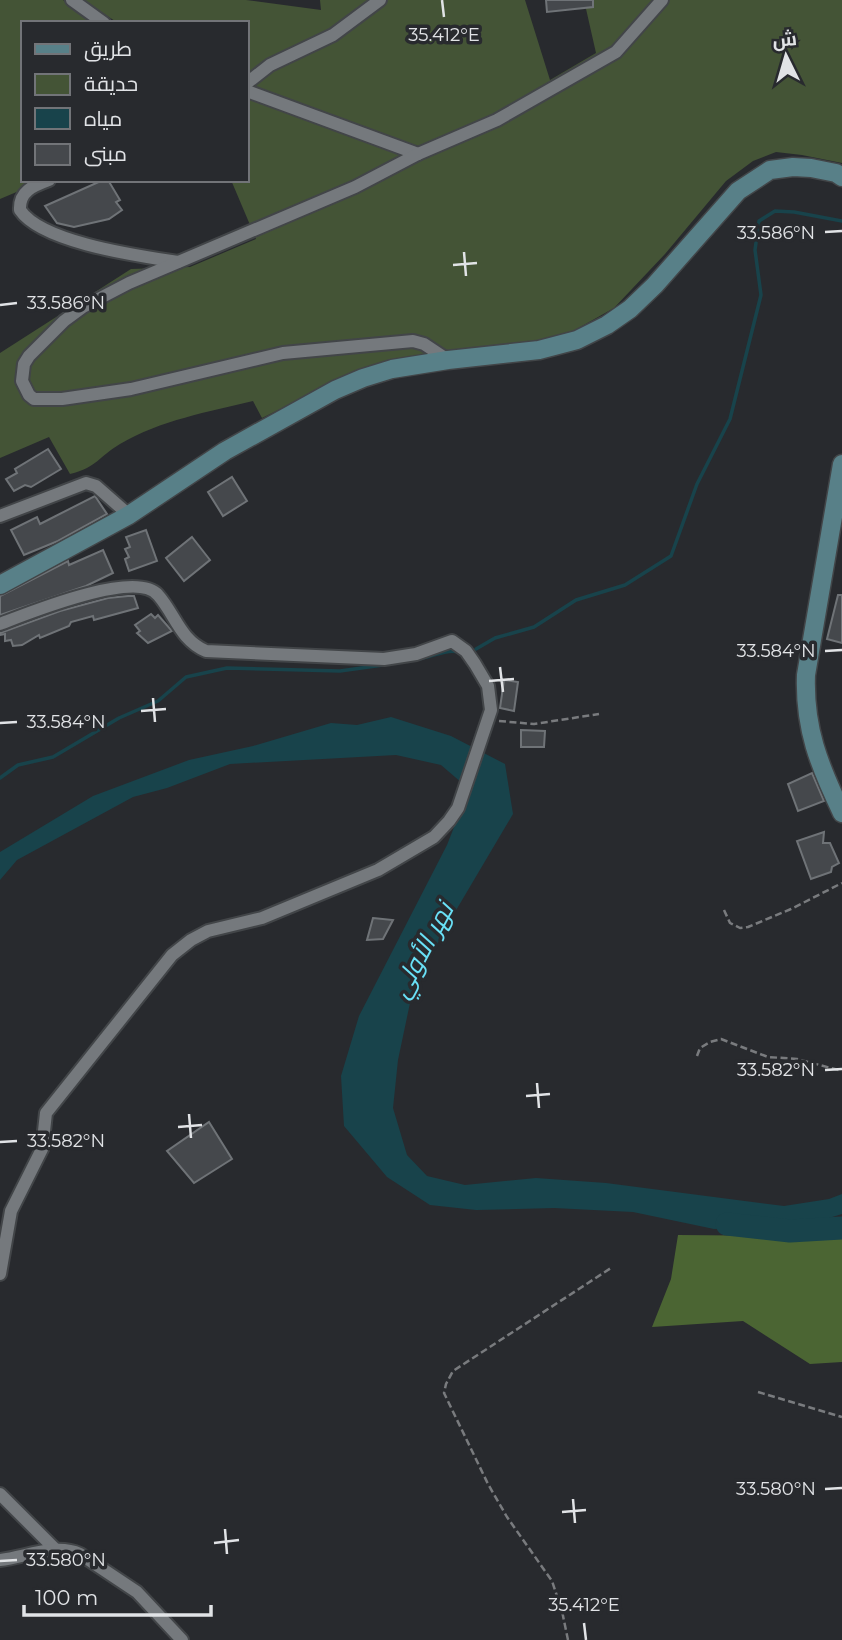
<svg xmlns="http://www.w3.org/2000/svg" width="842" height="1640" viewBox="0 0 842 1640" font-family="Montserrat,Cairo,sans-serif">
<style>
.green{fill:#445436}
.forest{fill:#4b6533}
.water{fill:#18434b}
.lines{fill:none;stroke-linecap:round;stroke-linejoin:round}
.stream{stroke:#18434b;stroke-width:3.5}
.river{stroke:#18434b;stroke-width:23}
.building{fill:#45484c;stroke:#6f7377;stroke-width:2}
.minor-casing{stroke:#424548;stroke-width:16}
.secondary-casing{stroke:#424548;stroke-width:21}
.path{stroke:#797b7e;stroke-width:2.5;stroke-dasharray:7 3.5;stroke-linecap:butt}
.minor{stroke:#75797d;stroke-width:12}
.secondary{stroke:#588088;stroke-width:18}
.ticks{fill:none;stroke:#e1e3e6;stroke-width:2.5}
.labels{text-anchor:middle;stroke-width:7;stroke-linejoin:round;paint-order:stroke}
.water-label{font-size:26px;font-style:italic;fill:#69e1f7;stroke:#282a2e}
.ticks-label{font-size:18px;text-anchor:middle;fill:#e1e3e6;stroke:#282a2e;stroke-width:7;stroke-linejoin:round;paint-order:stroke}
</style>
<rect width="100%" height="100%" fill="#282a2e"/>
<g class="green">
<path d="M0 0H63L94 23H23V180H45L0 199Z"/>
<path d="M83 0H246L321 10 320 0H525L550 80 596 53 584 0H842V163L802 155 776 152 753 161 726 181 665 254 614 308 568 334 518 346 408 357 382 364 356 372 262 418 253 401C208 412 161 420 120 444 98 457 98 467 70 474L49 437 0 458V353L131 269 190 267 256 239 231 180H247V23H118Z"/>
</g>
<path class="forest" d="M842 1233V1362L810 1364 743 1321 652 1327 671 1279 678 1235 805 1236Z"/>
<path class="water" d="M391 717 451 736 505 764 513 814 442 934 410 1003 398 1060 393 1108 407 1155 427 1176 465 1185 536 1178 606 1183 784 1206 829 1199 842 1194V1214L803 1226 714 1229 633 1212 554 1208 476 1210 430 1205 387 1177 344 1126 341 1076 359 1016 447 845 469 789 441 765 396 755 230 764 167 788 133 797 17 860 0 880V852L93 796 189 760 253 746 331 723 357 725Z"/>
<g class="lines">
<g class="stream">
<path d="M476 649 495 638 534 627 576 600 625 585 671 556 697 484 730 419 761 295 755 250 759 221 775 211 794 212 842 221"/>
<path d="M418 659C433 657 444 649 459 652"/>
<path d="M0 778 18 765 53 757 119 718 158 701 186 677 227 668 340 671 383 665"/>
</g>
<path class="river" d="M727 1224 790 1231 842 1228"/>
</g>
<g class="building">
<path d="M546 0H593V7L547 12Z"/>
<path d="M103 180H108L120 200 116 202 122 210 109 219 74 227 57 223 45 206Z"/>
<path d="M48 449 61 469 31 487 25 485 14 491 6 479 17 473 15 469Z"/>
<path d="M232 477 247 501 223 516 208 492Z"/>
<path d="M95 496 107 514 58 541 24 555 11 530 37 517 40 524Z"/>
<path d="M146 530 157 561 129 571 125 559 129 557 125 549 130 547 126 537Z"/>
<path d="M192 537 210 560 184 581 166 558Z"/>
<path d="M103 550 113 573 86 586 0 615V596L68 561 69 565Z"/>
<path d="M838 595H842V643L827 639Z"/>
<path d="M128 596H134L138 608 94 620 93 616 71 622 69 626 40 638 39 635 22 645 13 646 11 640 5 641V634L0 635V633L60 611 108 598Z"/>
<path d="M151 614 155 618 158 615 172 631 148 643 137 633 140 631 135 625Z"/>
<path d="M504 680 518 682 514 711 500 708Z"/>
<path d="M521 730 545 731 544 747H521Z"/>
<path d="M812 773 824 801 798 811 788 784Z"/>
<path d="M824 832 823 843H830L839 863 832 867 831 872 811 879 797 841Z"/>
<path d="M373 918 393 920 383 939 367 940Z"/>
<path d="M209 1122 232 1159 194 1183 167 1151Z"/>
</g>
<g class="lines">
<defs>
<g id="minor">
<path d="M72 0 104 23"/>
<path d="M247 83 270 65 333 35 380 0"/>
<path d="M247 91 418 154"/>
<path d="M49 180C33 186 19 191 20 210 42 243 140 256 178 262"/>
<path d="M448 360 424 344 413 341 283 353 131 389 62 399H34L29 395 22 381 24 364 29 356 64 321 83 307 129 283 355 187 418 154 497 120 616 52 662 0"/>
<path d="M0 516 86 483 96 486 129 515"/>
<path d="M0 624C29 613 136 569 158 595 175 614 180 640 206 651L384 659 416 654 452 641 466 651 475 664 488 686 491 710 458 808 449 821 434 837 378 870 262 918 208 931 191 940 172 955 46 1113 42 1149 11 1211 0 1274"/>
<path d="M0 1494 55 1549"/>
<path d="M0 1560C26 1557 55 1543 80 1554L137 1592 182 1640"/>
</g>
<g id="secondary">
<path d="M842 464 806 675C804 728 819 765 842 813"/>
<path d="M0 585 129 515 225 451 335 390 363 378 392 369 448 360 539 350 577 340 607 325 630 309 655 285 738 191 770 170 793 167 811 168 836 173 842 177"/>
</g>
</defs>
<use href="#minor" class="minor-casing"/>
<use href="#secondary" class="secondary-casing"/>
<g class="path">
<path d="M499 721 534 724 599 714"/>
<path d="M724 910 730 923 740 928 748 927 791 909 842 883"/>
<path d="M697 1056 700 1048 710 1042 721 1039 768 1057 797 1059 842 1071"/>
<path d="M758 1392 842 1417"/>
<path d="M568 1640 562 1611 552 1581 507 1517 488 1484 444 1393 446 1384 453 1371 611 1268"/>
</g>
<use href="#minor" class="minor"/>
<use href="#secondary" class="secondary"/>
</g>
<path class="ticks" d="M442 0 444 17M825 232 842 231M464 252 466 276M453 265 477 263M0 305 17 303M825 651 842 650M500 667 503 692M489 681 514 679M153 698 155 722M141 711 166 709M0 723 17 722M825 1070 842 1069M537 1083 539 1108M526 1096 550 1094M189 1114 191 1138M178 1127 202 1125M0 1142 17 1141M825 1489 842 1488M573 1499 575 1523M562 1512 586 1510M225 1529 227 1554M214 1543 239 1540M0 1561 17 1560M584 1623 586 1640"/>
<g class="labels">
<g class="water-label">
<text transform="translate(422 950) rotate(-62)" y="9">نهر الأولي</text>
</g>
</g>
<g class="ticks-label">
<text x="444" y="41">35.412°E</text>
<text x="776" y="239">33.586°N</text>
<text x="66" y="309">33.586°N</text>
<text x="776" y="657">33.584°N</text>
<text x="66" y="728">33.584°N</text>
<text x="776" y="1076">33.582°N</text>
<text x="66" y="1147">33.582°N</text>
<text x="776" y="1495">33.580°N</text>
<text x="66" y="1566">33.580°N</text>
<text x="584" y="1611">35.412°E</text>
</g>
<rect x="21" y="21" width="228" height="161" fill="#282a2e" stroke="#727478" stroke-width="2"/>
<rect x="35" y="44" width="35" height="10" fill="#588088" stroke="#727478" stroke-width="2"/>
<text x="84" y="56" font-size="21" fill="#e1e3e6">طريق</text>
<rect x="35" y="74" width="35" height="21" fill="#445436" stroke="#727478" stroke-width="2"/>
<text x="84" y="91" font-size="21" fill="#e1e3e6">حديقة</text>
<rect x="35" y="108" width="35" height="21" fill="#18434b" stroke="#727478" stroke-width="2"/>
<text x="84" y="126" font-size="21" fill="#e1e3e6">مياه</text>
<rect x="35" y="144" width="35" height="21" fill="#45484c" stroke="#727478" stroke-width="2"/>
<text x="84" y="161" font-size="21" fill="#e1e3e6">مبنى</text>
<g transform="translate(786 56) rotate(355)" stroke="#282a2e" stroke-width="5" paint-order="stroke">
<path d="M0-5L12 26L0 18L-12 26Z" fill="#e1e3e6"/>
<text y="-10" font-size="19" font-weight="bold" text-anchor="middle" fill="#e1e3e6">ش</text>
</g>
<path d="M24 1605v10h187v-10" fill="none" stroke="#e1e3e6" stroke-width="3.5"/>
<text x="35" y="1605" font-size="21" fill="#e1e3e6" stroke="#282a2e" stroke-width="5" paint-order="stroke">100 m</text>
</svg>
